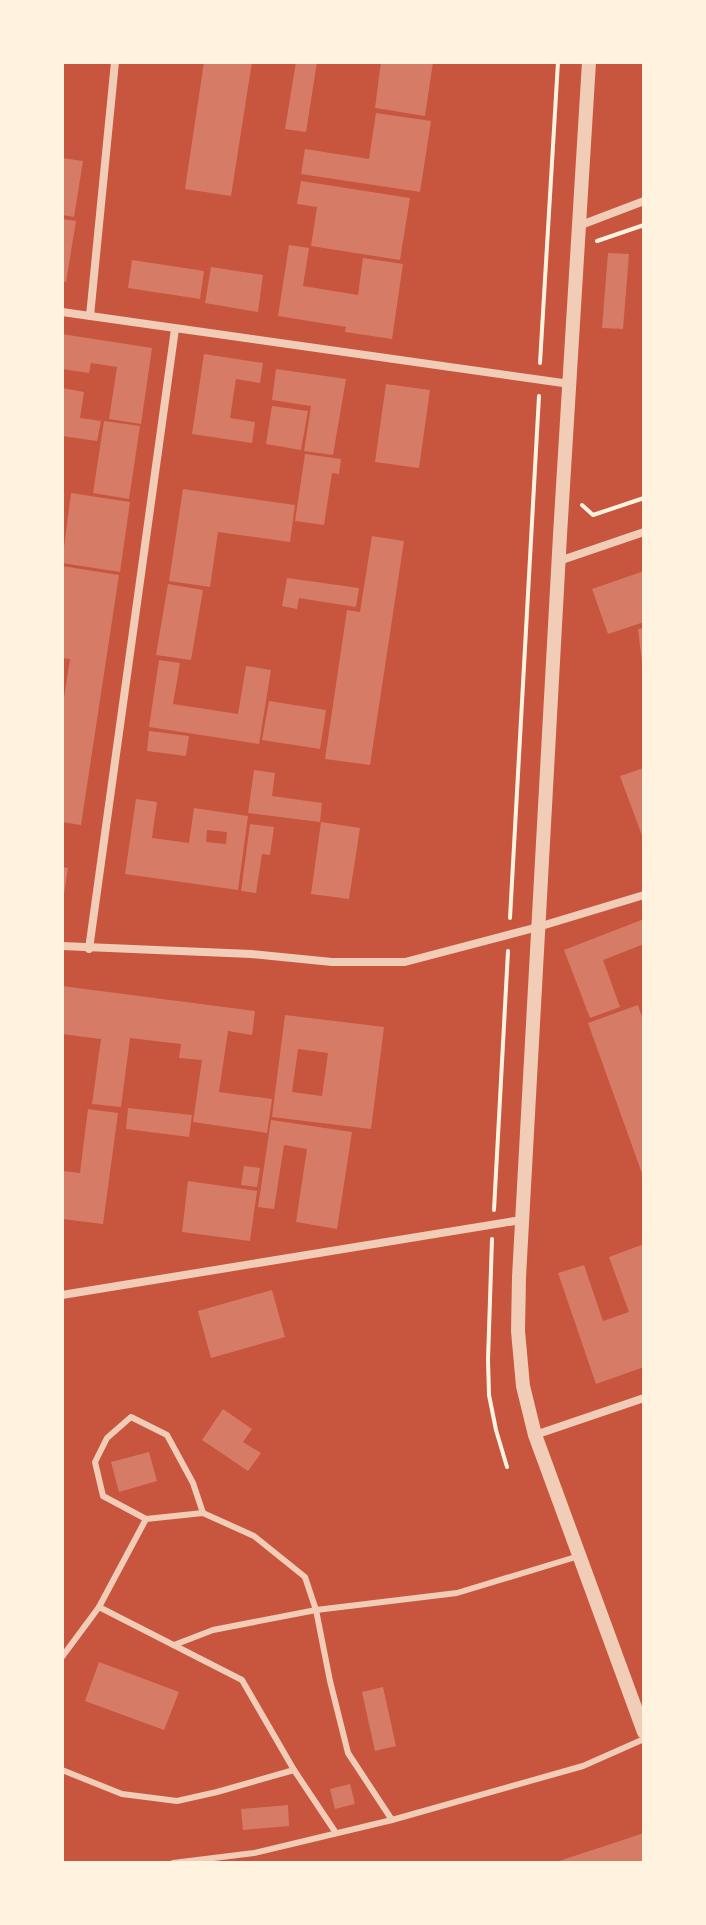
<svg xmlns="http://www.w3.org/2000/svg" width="706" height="1925" viewBox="0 0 706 1925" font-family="'Libre Baskerville',serif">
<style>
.building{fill:#d67c66;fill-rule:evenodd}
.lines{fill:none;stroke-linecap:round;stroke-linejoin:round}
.path{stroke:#fff3e0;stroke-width:4}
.service{stroke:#f1ccb7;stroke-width:6}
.minor{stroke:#f1ccb7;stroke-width:8}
.tertiary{stroke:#f1ccb7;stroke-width:14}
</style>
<rect width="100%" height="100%" fill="#c8553d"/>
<g class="building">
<path d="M204 62H252L231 196 185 189Z"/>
<path d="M296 62H317L306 132 285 129Z"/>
<path d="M381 62H433L425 116 375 108Z"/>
<path d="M376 113 431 121 420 192 301 174 305 149 369 159Z"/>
<path d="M62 158 83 161 74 217 62 215Z"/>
<path d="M301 181 410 198 400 260 311 246 317 207 297 204Z"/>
<path d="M62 219 76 221 66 282 62 281Z"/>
<path d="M289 245 309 248 303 286 358 295 363 258 403 264 392 339 345 332 346 327 278 316Z"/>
<path d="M608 253 629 254 623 329 602 328Z"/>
<path d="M132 260 204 271 200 299 128 288Z"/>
<path d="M211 267 263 275 258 312 205 303Z"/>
<path d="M62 334 152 348 141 424 109 419 117 367 91 363 89 373 62 369Z"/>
<path d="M204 354 263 363 260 383 236 379 230 418 255 422 252 443 192 434Z"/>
<path d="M276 369 346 379 333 455 304 451 311 406 272 400Z"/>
<path d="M386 384 430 390 419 468 375 462Z"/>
<path d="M62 388 84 392 80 418 101 421 97 441 62 436Z"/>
<path d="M272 406 308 411 301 450 266 444Z"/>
<path d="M104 421 140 426 129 499 93 493Z"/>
<path d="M305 454 341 459 339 474 332 473 324 525 295 521Z"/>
<path d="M183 489 295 505 290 542 218 532 210 587 169 581Z"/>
<path d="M71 493 130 502 120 572 62 563Z"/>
<path d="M372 536 404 541 370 765 325 759 347 610 360 612Z"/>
<path d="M62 566 119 575 81 825 62 822V711L70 659 62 658Z"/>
<path d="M644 571V622L608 634 592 589Z"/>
<path d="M287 578 359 588 356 607 299 598 297 609 282 606Z"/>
<path d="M168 584 203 590 191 660 156 655Z"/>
<path d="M644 628V662H642L638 629Z"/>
<path d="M159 660 180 663 173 704 238 714 246 666 271 670 259 744 149 727Z"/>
<path d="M269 701 326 710 320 749 262 740Z"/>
<path d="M149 731 189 736 186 756 147 751Z"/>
<path d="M644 768V841L620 776Z"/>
<path d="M254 770 275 773 272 796 322 803 320 822 248 813Z"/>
<path d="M136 799 157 802 152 838 189 843 194 808 248 816 238 890 125 874ZM207 830 227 832 226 844 206 842Z"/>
<path d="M321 822 360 828 349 899 311 894Z"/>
<path d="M250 824 274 827 270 855 262 854 256 893 241 891Z"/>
<path d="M62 867 68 868 64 894H62Z"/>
<path d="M644 919V944L603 960 620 1007 590 1018 564 950Z"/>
<path d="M62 986 255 1011 252 1035 228 1031 219 1092 272 1099 267 1133 193 1122 202 1060 179 1058 181 1044 130 1038 121 1107 92 1104 101 1039 62 1034Z"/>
<path d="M638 1005 644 1023V1179L588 1023Z"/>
<path d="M285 1015 384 1027 371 1129 272 1117ZM298 1049 328 1053 322 1096 292 1092Z"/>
<path d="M128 1108 192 1115 189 1137 126 1129Z"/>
<path d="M88 1109 118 1113 103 1224 62 1219V1171L80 1173Z"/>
<path d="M271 1120 352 1132 337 1229 296 1222 307 1149 284 1145 274 1209 258 1207Z"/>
<path d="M244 1166 260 1168 257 1187 241 1185Z"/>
<path d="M188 1181 257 1191 250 1241 182 1232Z"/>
<path d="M644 1244V1367L596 1384 558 1273 584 1265 603 1321 629 1312 609 1257Z"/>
<path d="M272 1290 285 1337 211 1358 198 1311Z"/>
<path d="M223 1409 252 1429 243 1442 261 1453 248 1471 202 1440Z"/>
<path d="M149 1452 157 1481 119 1492 111 1462Z"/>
<path d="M99 1662 179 1692 164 1730 85 1701Z"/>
<path d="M383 1687 396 1746 375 1751 362 1692Z"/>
<path d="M350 1784 355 1804 335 1809 330 1789Z"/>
<path d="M288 1805 289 1826 243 1830 241 1809Z"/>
<path d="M644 1833V1863H557L556 1862Z"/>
</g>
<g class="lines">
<g class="path">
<path d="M597 241 644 225"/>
<path d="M540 363 558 62"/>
<path d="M582 505 593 515 644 498"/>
<path d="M510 918 539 396"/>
<path d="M494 1210 508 951"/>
<path d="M492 1239 488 1360 489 1395 496 1430 507 1467"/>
</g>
<g class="service">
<path d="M146 1519 103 1496 95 1462 107 1438 131 1417 167 1435 193 1483 203 1513"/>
<path d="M99 1607 146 1519 203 1513 254 1536 305 1577 316 1610 330 1681 348 1753 392 1820"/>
<path d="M174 1645 213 1630 316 1610 457 1593 579 1556"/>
<path d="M62 1657 99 1607 242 1680 294 1770 336 1833"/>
<path d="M62 1770 122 1794 177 1801 217 1792 294 1770"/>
<path d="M173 1863 254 1853 392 1820 583 1766 644 1739"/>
</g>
<g class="minor">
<path d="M581 225 644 201"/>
<path d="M62 312 570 384"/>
<path d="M90 316 115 62"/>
<path d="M559 561 644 532"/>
<path d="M62 946 251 954 332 962H405L538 927 644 895"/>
<path d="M89 949 175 329"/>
<path d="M62 1295 521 1220"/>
<path d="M535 1435 644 1398"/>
</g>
<path class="tertiary" d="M589 62 560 535 519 1277 518 1331 523 1386 535 1435 644 1732"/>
</g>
<rect width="706" height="1925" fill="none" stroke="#fff3e0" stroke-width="128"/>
</svg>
